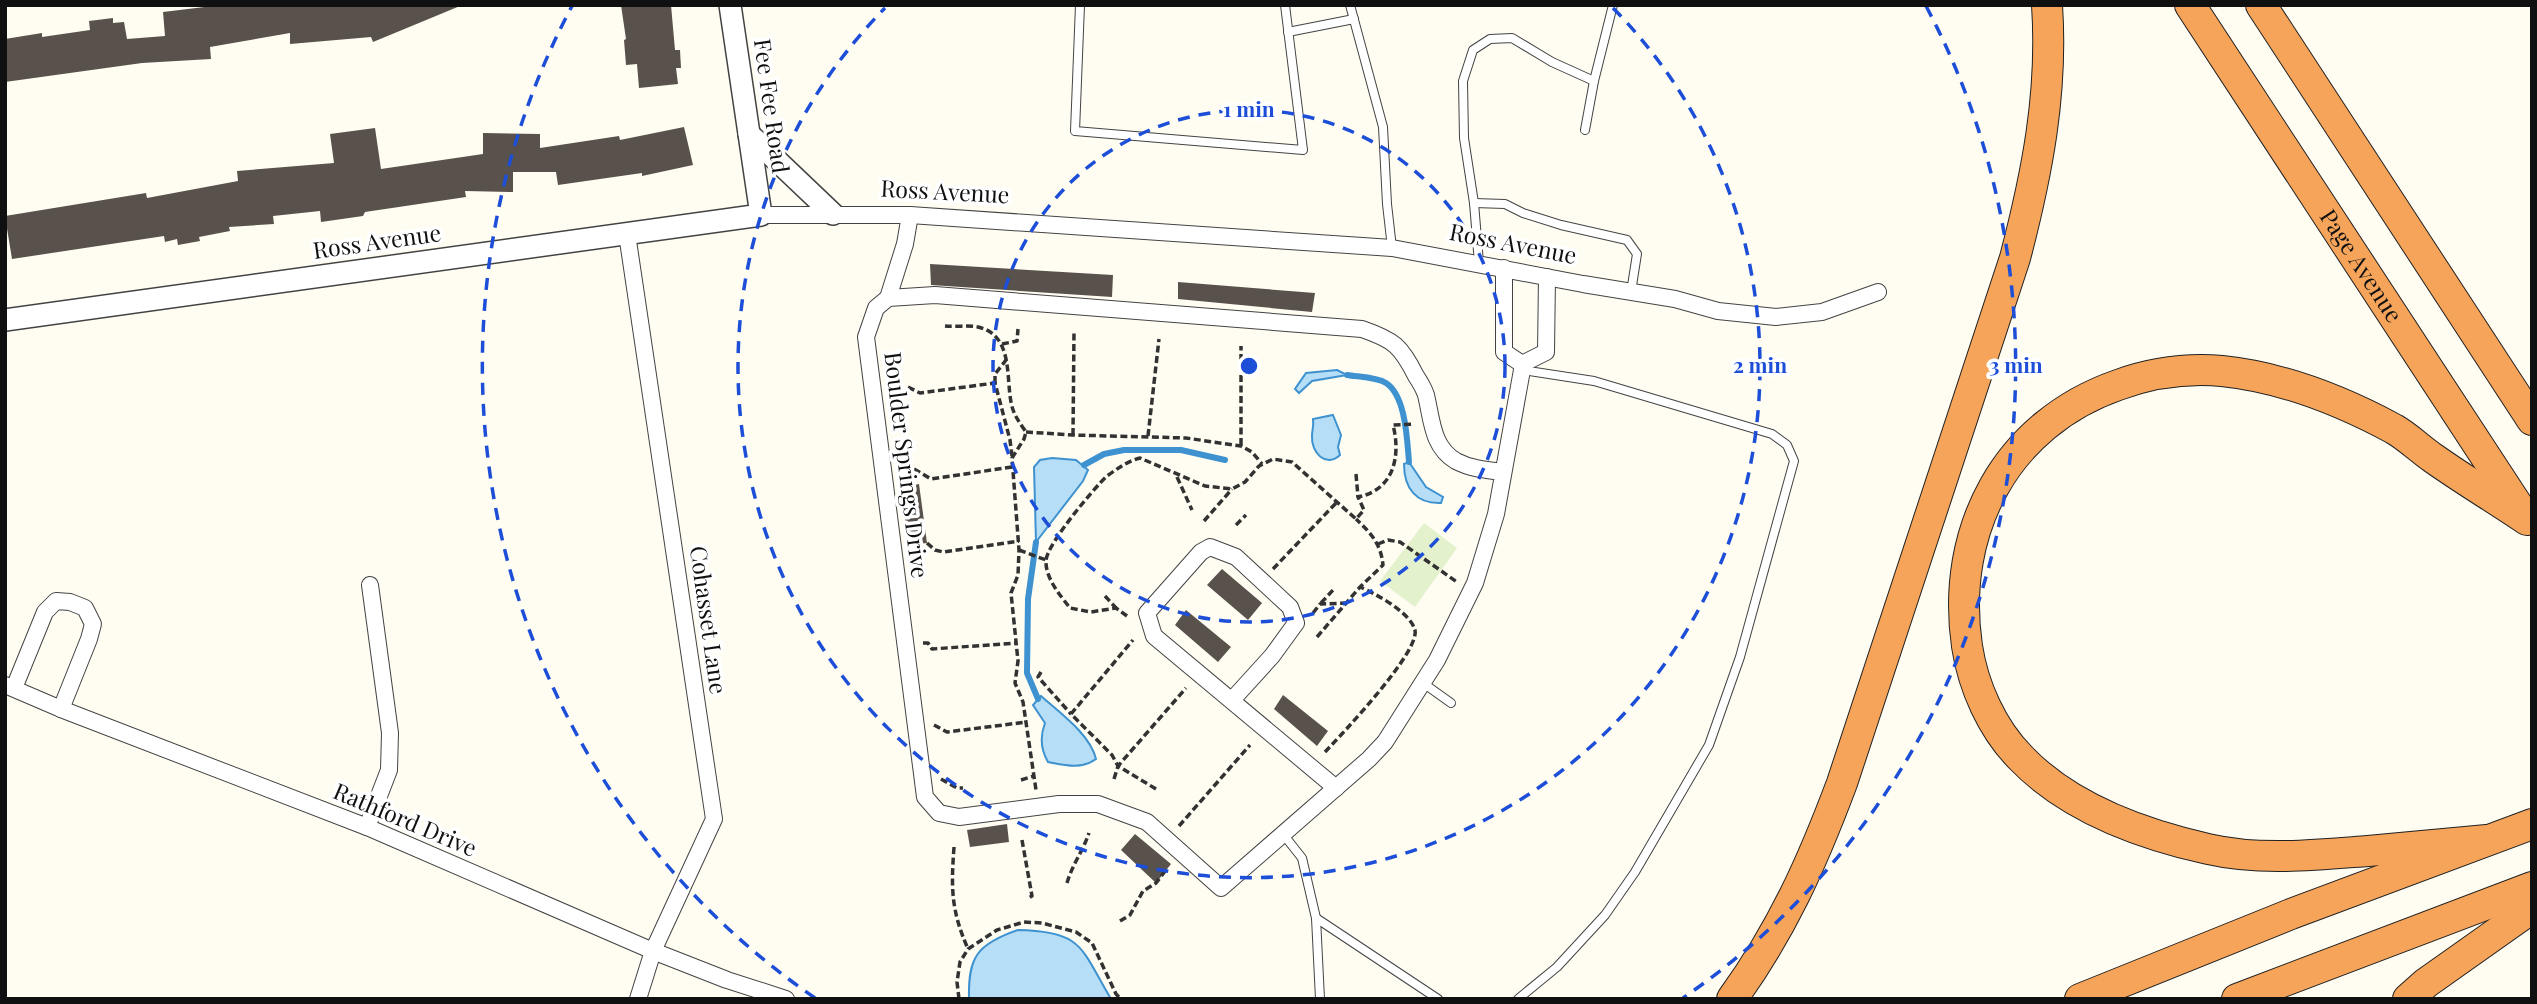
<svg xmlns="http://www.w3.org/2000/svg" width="2537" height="1004" viewBox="0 0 2537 1004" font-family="'Playfair Display',serif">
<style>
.pitch{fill:#e4f1cd}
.water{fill:#b7def7;stroke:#3d92cf;stroke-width:2}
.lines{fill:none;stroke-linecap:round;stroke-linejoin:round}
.stream{stroke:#3d92cf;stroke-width:6}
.building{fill:#59514c}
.service-casing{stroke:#434343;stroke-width:10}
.minor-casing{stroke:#434343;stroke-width:18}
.tertiary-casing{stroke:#434343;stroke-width:24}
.motorway-casing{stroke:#212121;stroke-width:32}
.path{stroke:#323232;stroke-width:3.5;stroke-dasharray:7 3.5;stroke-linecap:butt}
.service{stroke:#fff;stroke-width:8}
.minor{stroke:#fff;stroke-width:16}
.tertiary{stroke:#fff;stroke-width:21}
.motorway{stroke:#f5a45a;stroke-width:30}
.ring{fill:none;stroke:#1d4ed8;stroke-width:3.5;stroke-dasharray:12 9}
.labels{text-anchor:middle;stroke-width:7;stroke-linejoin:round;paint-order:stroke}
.street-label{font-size:23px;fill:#101010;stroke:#fff}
.centre{fill:#1d4ed8;stroke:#fff;stroke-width:3.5}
.ring-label{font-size:21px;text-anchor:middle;font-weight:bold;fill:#1d4ed8;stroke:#fff;stroke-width:7;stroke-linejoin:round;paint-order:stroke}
</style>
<rect width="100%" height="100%" fill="#fffdf2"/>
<path class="pitch" d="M1424 523 1457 548 1415 607 1380 581Z"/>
<g class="water">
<path d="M1337 370 1347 375 1312 381 1299 393 1295 389 1306 373Z"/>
<path d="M1333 415 1341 435 1338 447 1340 455C1326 468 1311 453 1312 436 1312 430 1314 426 1313 419Z"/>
<path d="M1052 458 1076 460 1088 470 1083 481 1036 542 1034 467 1040 460Z"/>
<path d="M1409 462 1426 487 1443 497 1441 503C1416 504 1404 488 1404 464Z"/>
<path d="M1041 696C1060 713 1090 734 1096 759 1081 770 1064 765 1048 762 1041 750 1040 736 1045 723L1033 705Z"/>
<path d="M1018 930C1084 931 1081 949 1111 999H969C968 957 977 944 1018 930Z"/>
</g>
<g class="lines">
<g class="stream">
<path d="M1347 375C1359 377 1376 377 1386 383 1406 396 1407 440 1409 462"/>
<path d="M1084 465 1104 454 1124 450H1181L1225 460"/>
<path d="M1036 542 1028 599 1027 673 1038 699"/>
</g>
</g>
<g class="building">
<path d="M221 5H460V6L373 42 371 37 290 44V33L210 47 211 59 142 63 5 82V39L42 33V37L90 30 89 21 113 18V23L124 22 127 39 165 36 163 12Z"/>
<path d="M621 5H671L675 50H680L681 68H676L678 84 639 88 637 64 626 65 624 40 626 39Z"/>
<path d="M684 127 693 165 642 176V173L558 185 556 172H513V192L465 191 466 197 365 212 363 216 321 222 320 211 273 216 274 224 229 227 230 231 199 237 200 241 178 245 177 239 165 242 164 236 12 259 5 216 146 193 147 198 238 181 237 171 334 163 330 134 375 128 381 169 483 154V133L540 134V148L619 136 620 140Z"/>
<path d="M930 264 1113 275 1112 297 931 285Z"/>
<path d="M1178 282 1315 293 1312 312 1178 299Z"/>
<path d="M919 484 927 543 909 545 900 488Z"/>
<path d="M1222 569 1262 603 1248 620 1207 585Z"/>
<path d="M1186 610 1231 647 1218 662 1175 625Z"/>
<path d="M1283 695 1328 731 1317 746 1274 709Z"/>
<path d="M1007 824 1009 842 970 847 967 830Z"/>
<path d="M1135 834 1171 864 1156 883 1121 850Z"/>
</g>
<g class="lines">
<defs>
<g id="service">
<path d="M1080 5 1075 131 1303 150 1285 5"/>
<path d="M1350 5 1383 127 1387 204 1392 248"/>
<path d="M1288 32 1354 19"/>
<path d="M1585 130 1594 81 1613 5"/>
<path d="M1474 203 1505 204 1523 213 1561 225 1627 240 1637 254 1631 292"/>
<path d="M1479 263 1474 203 1464 138 1463 81 1473 50 1490 39 1512 38 1552 62 1594 81"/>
<path d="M1423 683 1451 703"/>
<path d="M1283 834 1302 858 1316 918"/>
<path d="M1320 999 1316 918 1438 999"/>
<path d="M1518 999 1557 967 1605 915 1635 872 1709 745 1740 657 1794 461 1787 445 1772 434 1594 381 1522 370"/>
</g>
<g id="minor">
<path d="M761 215H910L1392 248 1583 284 1675 299 1718 311 1776 317 1822 312 1878 292"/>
<path d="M627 234 714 819 653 951 638 999"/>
<path d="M1504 268V352L1522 364"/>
<path d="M888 298 905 244 910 215"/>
<path d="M1522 364 1546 352 1547 277"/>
<path d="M1503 472C1487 470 1471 469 1456 461 1432 447 1432 420 1426 395 1424 389 1420 382 1416 376 1401 346 1394 340 1362 329L935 295 888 298 876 308 866 337 925 797 939 813 959 817 1059 804H1098L1147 822 1221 888 1369 759 1385 742 1437 660 1475 583 1496 514 1522 370V364"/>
<path d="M5 685 61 709 367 827 653 951 727 980 786 999"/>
<path d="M14 688 45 612 56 601 70 602 85 608 93 624 89 639 61 709"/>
<path d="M1232 700 1272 656 1296 623 1290 607 1236 557 1210 547 1201 552 1147 613 1154 636 1336 788"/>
<path d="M367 827 389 770 390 733 370 585"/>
</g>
<g id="tertiary">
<path d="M749 134 833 214"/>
<path d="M5 320 761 215 730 5"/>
</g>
<g id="motorway">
<path id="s1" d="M2190 5 2520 509"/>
<path d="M2261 5 2532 420"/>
<path d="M2487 840C2447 844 2408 847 2368 851 2315 855 2260 861 2208 849 2141 834 2069 808 2021 758 1992 729 1973 686 1967 646 1950 530 2006 424 2118 385 2151 373 2187 368 2222 371 2281 377 2342 401 2394 429 2408 437 2420 449 2433 458 2464 480 2496 499 2527 520"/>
<path d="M1732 999C1782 930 1812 863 1842 783L2015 258C2037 174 2053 93 2047 5"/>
<path d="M2080 999 2291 914 2532 824"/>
<path d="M2237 999 2532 887"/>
<path d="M2408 999 2426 983 2532 908"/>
</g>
</defs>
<use href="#service" class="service-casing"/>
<use href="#minor" class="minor-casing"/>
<use href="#tertiary" class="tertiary-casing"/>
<use href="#motorway" class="motorway-casing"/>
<g class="path">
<path d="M945 326C955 327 968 325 978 327 1013 335 1006 376 1011 402 1013 414 1019 422 1026 432L1024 439 1012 458 1019 550 1018 575 1011 593 1018 661 1015 683 1023 702 1036 790"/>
<path d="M1002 344 1017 341 1018 329"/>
<path d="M995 383V374L1006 360"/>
<path d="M908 387 920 393 995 383 1010 440 1012 456"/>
<path d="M1026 432 1073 435 1186 438 1241 446 1252 452 1262 464"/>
<path d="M1073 435 1074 332"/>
<path d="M1148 436 1159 339"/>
<path d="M1241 445V346"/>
<path d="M914 469 931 479 1012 467"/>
<path d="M1356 474 1358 497"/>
<path d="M1177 477 1192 510"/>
<path d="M1204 521 1232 489"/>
<path d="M1236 525 1246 515"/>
<path d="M927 543 935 550 943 552 1019 541"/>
<path d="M1378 544 1388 540 1400 542 1457 582"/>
<path d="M1019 550 1046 560"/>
<path d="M1273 569 1337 502"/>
<path d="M1105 596 1116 608"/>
<path d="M1321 603 1334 589"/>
<path d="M1313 613 1320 604 1348 603"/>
<path d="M1127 616 1116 608 1091 612 1070 608C1060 595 1045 578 1046 560 1048 543 1094 488 1107 476 1118 468 1128 461 1140 458L1205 486 1232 489 1245 482 1259 466 1273 459 1292 462 1356 519 1364 510 1358 497C1394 490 1401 456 1393 425L1414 424"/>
<path d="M1317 637 1360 587 1383 565C1381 544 1371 533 1356 519"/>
<path d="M923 643H928L932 649 1016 643"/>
<path d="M1041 672 1038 677 1071 714"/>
<path d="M934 725 947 732 1027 722"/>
<path d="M1325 752C1342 734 1420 652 1415 630 1410 612 1376 594 1360 587"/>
<path d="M941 779 957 788H963"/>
<path d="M1114 779 1118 766 1112 755 1071 714 1133 640"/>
<path d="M1021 780 1034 776"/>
<path d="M1156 789 1118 766 1186 688"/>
<path d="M1179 826 1250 745"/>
<path d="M1022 840 1032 896 1027 899"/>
<path d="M954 847C951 889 951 910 968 949"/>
<path d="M1067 883C1072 865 1083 851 1089 833"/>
<path d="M1120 921 1130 915 1143 891 1156 883 1166 870"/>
<path d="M959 999 957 982 960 962 968 949 997 930 1024 922 1042 923 1076 932 1092 943 1116 994 1121 999"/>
</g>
<use href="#service" class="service"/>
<use href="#minor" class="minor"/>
<use href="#tertiary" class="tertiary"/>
<use href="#motorway" class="motorway"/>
</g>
<g class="ring">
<circle cx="1249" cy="366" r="256"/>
<path d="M1613 8A511 511 0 1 1 885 8"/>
<path d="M815 998A767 767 0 0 1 572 6M1926 6A767 767 0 0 1 1683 998"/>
</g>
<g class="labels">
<g class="street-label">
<text transform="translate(771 106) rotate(82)" y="8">Fee Fee Road</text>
<text transform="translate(945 192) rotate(3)" y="8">Ross Avenue</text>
<text transform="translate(377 242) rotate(-8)" y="8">Ross Avenue</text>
<text transform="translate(1513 244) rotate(11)" y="8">Ross Avenue</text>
<text dy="8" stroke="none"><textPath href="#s1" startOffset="312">Page Avenue</textPath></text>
<text transform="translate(906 465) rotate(83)" y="8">Boulder Springs Drive</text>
<text transform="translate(708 620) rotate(82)" y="8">Cohasset Lane</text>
<text transform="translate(405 820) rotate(23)" y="8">Rathford Drive</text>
</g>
</g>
<circle cx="1249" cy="366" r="10" class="centre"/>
<g class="ring-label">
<text x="1249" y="117">1 min</text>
<text x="1760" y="373">2 min</text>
<text x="2016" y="373">3 min</text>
</g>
<rect width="2537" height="1004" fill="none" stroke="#101010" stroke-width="14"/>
</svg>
